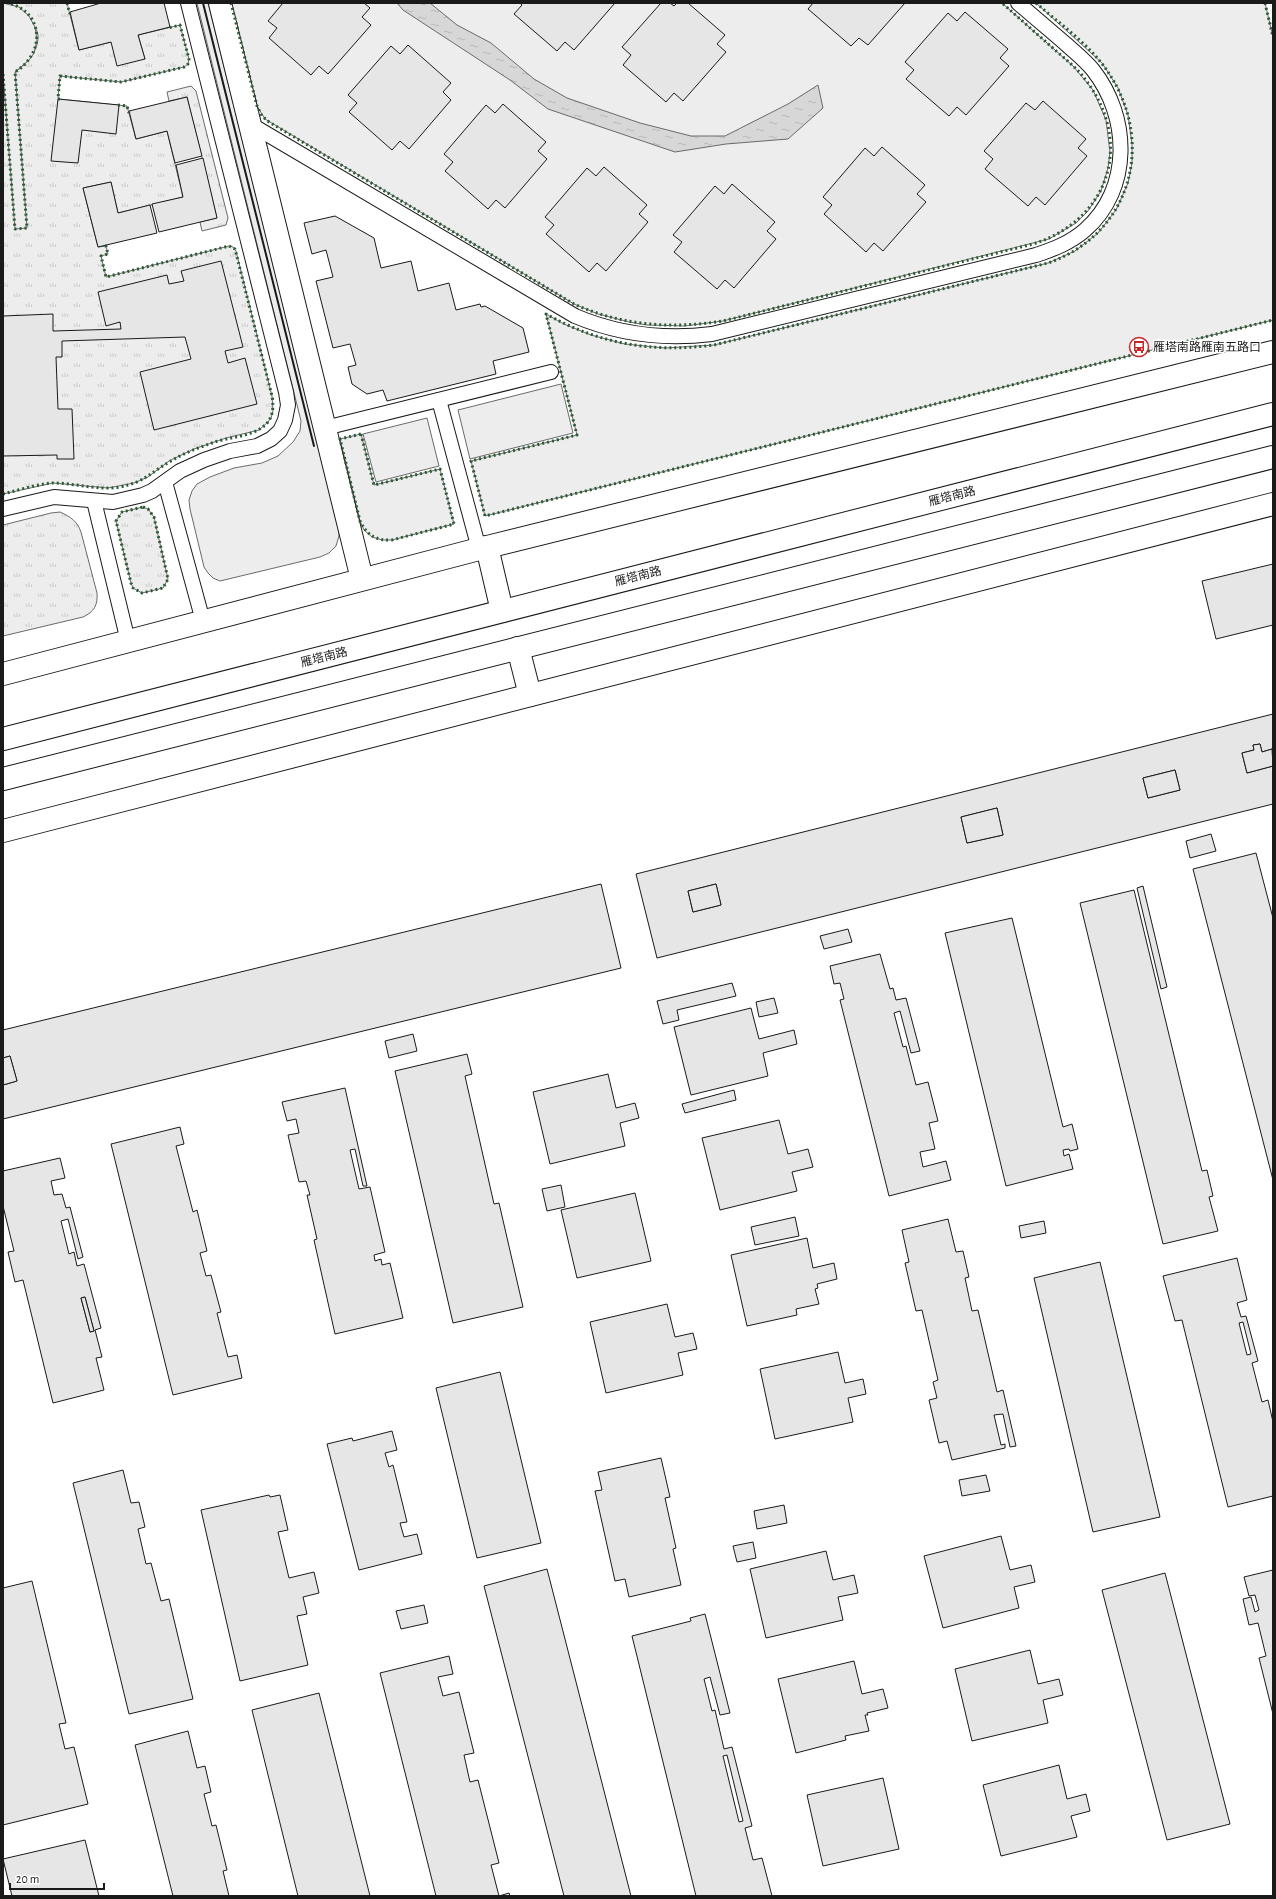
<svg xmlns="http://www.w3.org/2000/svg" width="1276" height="1899" viewBox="0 0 1276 1899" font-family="'Alegreya Sans','Noto Sans SC',sans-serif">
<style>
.grass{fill:url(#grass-tufts);stroke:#6a6a6a}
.built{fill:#ededed;stroke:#6a6a6a}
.water{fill:url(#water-ripples);stroke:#6a6a6a}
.building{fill:#e6e6e6;stroke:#1a1a1a;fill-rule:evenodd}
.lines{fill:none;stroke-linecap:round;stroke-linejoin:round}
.lane-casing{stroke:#1a1a1a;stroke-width:16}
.street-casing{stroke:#1a1a1a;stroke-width:24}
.secondary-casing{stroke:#1a1a1a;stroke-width:24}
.lane{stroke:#fff;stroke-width:14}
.street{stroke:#fff;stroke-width:22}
.secondary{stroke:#fff;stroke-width:22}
.hedge{stroke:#2b5a34;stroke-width:3;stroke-dasharray:2 3;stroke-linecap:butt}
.wall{stroke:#1a1a1a;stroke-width:2}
.labels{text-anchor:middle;stroke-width:3;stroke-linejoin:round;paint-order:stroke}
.poi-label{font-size:12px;fill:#1a1a1a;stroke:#fff;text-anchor:start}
.street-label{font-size:12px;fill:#1a1a1a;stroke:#fff}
</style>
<defs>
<pattern id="grass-tufts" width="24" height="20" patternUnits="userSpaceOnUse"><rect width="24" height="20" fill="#ededed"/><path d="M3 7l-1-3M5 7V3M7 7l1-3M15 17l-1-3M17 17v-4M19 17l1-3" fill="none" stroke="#cbcbcb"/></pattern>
<pattern id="water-ripples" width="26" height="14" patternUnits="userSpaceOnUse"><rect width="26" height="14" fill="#d7d7d7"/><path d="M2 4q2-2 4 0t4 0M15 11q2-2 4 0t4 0" fill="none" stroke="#b8b8b8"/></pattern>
</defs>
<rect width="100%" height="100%" fill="#fff"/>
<g class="grass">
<path d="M8 3H67L79 50 111 42 145 59 138 35 180 25 189 59 188 64 184 67 121 82 60 76 58 99 127 106 136 139 167 131 183 197 118 213 111 182 83 188 98 247 106 246 108 254 101 256 106 277 229 246 233 247 236 251 272 396 273 411 271 418 268 422 259 430 226 438 194 449 169 461 148 477 134 483 108 488 53 483 3 494V74L26 228 15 72C28 64 45 43 35 27 29 19 19 11 12 4Z"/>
<path d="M191 86 196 91 228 218 226 225 202 231 200 222 217 218 187 97 169 101 167 92Z"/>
<path d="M143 507 148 509 154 517 168 579 163 588 142 593 133 588 131 583 116 521 122 512Z"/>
<path d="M60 512C71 517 77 521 81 532L97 593C98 605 94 612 83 617L3 636V525L51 513Z"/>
</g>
<g class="built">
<path d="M3 3 19 7 29 16 35 27 37 40 34 53 30 59 15 72 27 228 15 229 3 74Z"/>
<path d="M197 3H208L339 526V536L336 546 329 553 320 557 220 581 213 578 208 573 204 567 190 509 189 500 192 491 197 484 210 477 234 468 262 463 278 456 293 442 300 431 301 421Z"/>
<path d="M231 3H1002L1073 66 1093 90 1106 120 1110 152 1108 168 1101 191 1088 211 1076 223 1049 239 723 321 685 326 647 325 629 322 598 314 574 304 265 119 257 106Z"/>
<path d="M1036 3H1265L1273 37V320L485 516 471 461 577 435 546 314 564 324 591 335 625 344 665 348 714 345 1048 263 1075 251 1098 233 1116 210 1128 183 1132 163V144L1128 115 1118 88 1102 63Z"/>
<path d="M561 384 573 433 470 459 458 410Z"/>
<path d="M427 418 439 466 376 482 363 434Z"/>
<path d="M361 434 374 485 440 469 454 524 392 540H382L372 537 364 530 360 521 340 439Z"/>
</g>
<path class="water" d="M397 3H430L457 25 491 43 534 79 567 98 640 123 691 136H725L788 104 818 85 823 108 788 139 726 144 675 152 548 109 510 80 403 10Z"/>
<g class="building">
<path d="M101 3H164L170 27 138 35 145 59 117 66 111 42 79 50 70 12Z"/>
<path d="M283 3H364L370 8 362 17 371 25 328 74 319 66 311 75 269 38 277 28 268 21Z"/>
<path d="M520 3H615L574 50 565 42 557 51 514 14 522 5Z"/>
<path d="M661 3H670L674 6 677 3H688L725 35 717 44 726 52 683 101 674 93 666 102 623 65 631 55 622 47Z"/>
<path d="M813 3H905L868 45 859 38 851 46 808 9Z"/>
<path d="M965 12 1008 49 1000 58 1009 66 966 115 957 107 949 116 906 79 914 70 905 62 948 13 957 21Z"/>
<path d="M408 45 451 83 443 92 451 100 409 149 400 141 392 150 349 112 357 103 348 95 391 46 400 54Z"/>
<path d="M187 97 202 156 175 163 167 131 136 139 129 111Z"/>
<path d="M58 99 119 105 116 134 82 130 78 163 51 161Z"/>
<path d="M1043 101 1086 139 1078 148 1087 156 1045 205 1036 197 1028 206 985 169 993 159 984 151 1026 103 1035 110Z"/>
<path d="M503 104 546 142 538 151 547 159 505 208 496 200 488 209 445 171 453 162 444 154 486 105 495 113Z"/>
<path d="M882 147 925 185 917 194 926 202 883 251 874 243 866 252 824 214 832 205 823 197 865 148 874 156Z"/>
<path d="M203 158 217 218 159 232 152 204 183 197 176 165Z"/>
<path d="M604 167 647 205 639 214 648 222 606 271 597 263 589 272 546 234 554 225 545 217 587 168 596 176Z"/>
<path d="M111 182 118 213 150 205 157 233 98 247 83 188Z"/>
<path d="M732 184 775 222 767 231 776 239 734 288 725 280 717 289 674 252 682 242 673 235 715 186 724 194Z"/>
<path d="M335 216 374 238 381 268 411 261 418 291 449 283 456 310 480 304 481 307 485 306 523 328 529 352 493 361 496 374 387 401 383 390 367 394 352 384 348 367 356 365 350 344 333 348 316 281 333 277 326 250 312 254 304 223Z"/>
<path d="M221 261 243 347 225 351 228 363 245 358 257 404 154 430 140 372 191 359 185 337 62 341V357H56L58 409H72L74 459H57V455L3 456V316L53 314V331L121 329 120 322 106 326 98 292 167 275 169 284 184 281 181 271Z"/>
<path d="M1273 564V625L1216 639 1202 581Z"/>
<path d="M1273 714V754L1272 749 1262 752 1260 744 1253 745 1254 750 1242 753 1247 773 1273 766V804L657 958 636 874ZM1175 770 1180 790 1148 798 1143 778ZM997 808 1003 835 967 843 961 817ZM716 884 721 905 693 912 688 891Z"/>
<path d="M1260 744 1262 752 1272 749 1273 766 1247 773 1242 753 1254 750 1253 745Z"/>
<path d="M1175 770 1180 790 1148 798 1143 778Z"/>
<path d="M997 808 1003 835 967 843 961 817Z"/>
<path d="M1211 834 1216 851 1190 858 1186 841Z"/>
<path d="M1256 853 1273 918V1180L1193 869Z"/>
<path d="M601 884 621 968 3 1119V1085L17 1081 10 1056 3 1058V1030Z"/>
<path d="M716 884 721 905 693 912 688 891Z"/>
<path d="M1143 886 1167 987 1161 989 1137 888Z"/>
<path d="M1134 890 1202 1171 1207 1170 1213 1196 1209 1197 1218 1231 1163 1244 1080 903Z"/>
<path d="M1012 918 1063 1127 1072 1124 1078 1149 1070 1151 1069 1149 1063 1150 1064 1156 1069 1154 1073 1169 1006 1186 945 933Z"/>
<path d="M848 929 852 942 824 949 820 936Z"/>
<path d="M880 954 890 989 893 988 896 1000 906 998 920 1051 911 1053 900 1011 894 1013 903 1047 906 1046 916 1085 928 1082 938 1121 929 1123 935 1149 920 1152 923 1167 946 1161 951 1180 889 1196 840 1000 844 999 840 983 834 984 830 966Z"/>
<path d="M732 983 736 996 677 1010 679 1020 663 1024 657 1001Z"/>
<path d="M774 998 778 1013 759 1017 756 1002Z"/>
<path d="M751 1008 759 1039 794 1030 797 1044 763 1053 768 1076 691 1095 674 1027Z"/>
<path d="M413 1034 417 1051 389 1058 385 1041Z"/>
<path d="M467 1054 472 1074 465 1076 494 1204 499 1203 523 1307 453 1323 395 1071Z"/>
<path d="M10 1056 17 1081 3 1085V1058Z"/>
<path d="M608 1074 616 1108 635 1103 639 1118 620 1123 625 1146 550 1164 533 1092Z"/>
<path d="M345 1088 367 1186H363L355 1149 350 1150 359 1189 370 1187 385 1252 374 1255 375 1261 381 1259 382 1265 390 1263 403 1318 335 1334 314 1240 317 1239 307 1195H310L306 1181 299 1182 288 1135 299 1133 296 1119 287 1121 282 1102Z"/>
<path d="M734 1090 736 1100 685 1113 682 1104Z"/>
<path d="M779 1120 788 1154 808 1149 813 1167 792 1172 797 1191 720 1210 702 1138Z"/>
<path d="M180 1127 184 1144 176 1146 193 1212 197 1210 207 1251 200 1253 206 1276 211 1275 221 1312 217 1313 228 1357 237 1355 242 1378 173 1395 111 1144Z"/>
<path d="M60 1158 65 1178 51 1181 54 1195 62 1194 66 1208 70 1207 83 1257 78 1259 68 1219 61 1221 69 1254 74 1252 77 1266 84 1264 101 1328 95 1330 102 1357 96 1358 104 1390 53 1403 23 1280 15 1282 8 1252 14 1251 3 1206V1171ZM85 1297 94 1331 90 1332 81 1298Z"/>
<path d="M561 1185 565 1207 547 1211 542 1189Z"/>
<path d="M635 1193 651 1261 577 1278 561 1210Z"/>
<path d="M795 1217 799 1236 755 1245 751 1227Z"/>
<path d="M948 1219 956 1252 963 1251 969 1277 965 1278 972 1311 978 1310 997 1392 1003 1390 1016 1446 1010 1447 1003 1414 994 1415 1001 1445 1005 1444V1448L952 1460 947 1441 939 1443 929 1400 937 1398 933 1382 938 1380 922 1310 916 1311 905 1263 909 1262 902 1230Z"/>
<path d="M1044 1221 1046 1233 1021 1238 1019 1226Z"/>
<path d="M807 1238 813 1268 834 1263 837 1279 817 1284 818 1288 815 1289 819 1304 796 1309 797 1315 747 1326 731 1255Z"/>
<path d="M1237 1258 1247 1300 1237 1303 1241 1317 1246 1316 1258 1361 1252 1363 1262 1402 1268 1400 1273 1422V1496L1228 1507 1182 1320 1175 1321 1163 1276ZM1243 1322 1251 1354 1247 1355 1239 1323Z"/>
<path d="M1100 1262 1160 1517 1093 1532 1034 1278Z"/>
<path d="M85 1297 94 1331 90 1332 81 1298Z"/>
<path d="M667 1304 675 1337 693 1333 697 1349 678 1353 683 1375 606 1393 590 1322Z"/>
<path d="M838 1352 845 1383 863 1379 866 1394 848 1398 853 1422 775 1439 760 1369Z"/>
<path d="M500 1372 541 1543 477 1558 436 1388Z"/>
<path d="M392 1431 397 1450 385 1453 389 1467 393 1465 407 1522 400 1523 404 1537 417 1534 422 1554 359 1570 327 1444 352 1438 353 1441Z"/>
<path d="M661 1458 670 1497 665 1498 676 1548 673 1549 681 1585 629 1597 625 1579 615 1581 595 1491 602 1490 598 1472Z"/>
<path d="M123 1470 131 1503 139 1502 145 1527 138 1529 146 1564 151 1563 161 1601 169 1599 193 1699 129 1714 73 1483Z"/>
<path d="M986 1475 990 1491 962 1496 959 1480Z"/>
<path d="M269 1495 270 1497 280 1495 288 1530 278 1532 289 1578 314 1572 319 1593 303 1597 307 1614 297 1616 308 1665 240 1681 201 1510Z"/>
<path d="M784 1505 787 1523 757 1529 754 1511Z"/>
<path d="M1001 1536 1010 1570 1031 1565 1035 1582 1014 1587 1019 1608 943 1628 924 1556Z"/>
<path d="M753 1542 756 1558 737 1562 733 1546Z"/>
<path d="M826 1551 833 1580 854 1575 858 1593 838 1597 843 1620 766 1638 750 1569Z"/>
<path d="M547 1569 631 1896H564L484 1586Z"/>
<path d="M1273 1570V1714L1259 1658 1266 1656 1258 1623 1249 1625 1243 1599 1251 1597 1255 1612 1259 1610 1255 1595 1249 1596 1244 1577Z"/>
<path d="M1165 1573 1230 1824 1167 1840 1102 1590Z"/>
<path d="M32 1581 66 1723 59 1724 65 1749 74 1747 88 1804 3 1825V1588Z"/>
<path d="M424 1605 428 1623 401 1629 396 1611Z"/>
<path d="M705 1614 730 1713 720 1715 710 1677 704 1679 712 1711 715 1710 724 1749 732 1747 752 1826 745 1828 753 1860 762 1858 772 1896H696L632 1636 691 1621 690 1618ZM727 1755 743 1821 739 1822 723 1756Z"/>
<path d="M1030 1650 1038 1684 1059 1679 1063 1695 1043 1700 1048 1723 972 1741 955 1669Z"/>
<path d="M449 1656 453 1674 438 1677 443 1696 459 1692 474 1753 464 1755 470 1782 478 1780 499 1863 491 1865 499 1896 509 1893 510 1896H436L380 1673Z"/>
<path d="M854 1661 862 1694 883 1689 888 1708 867 1713 868 1715H865L869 1731 845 1736 846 1740 796 1753 778 1679Z"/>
<path d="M319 1693 370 1896H298L252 1710Z"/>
<path d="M188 1731 197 1768 205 1766 211 1792 204 1794 212 1826 216 1825 227 1870 223 1871 229 1896H173L135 1745Z"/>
<path d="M1059 1765 1067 1799 1086 1794 1090 1811 1071 1816 1077 1837 1001 1856 983 1785Z"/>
<path d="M883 1778 899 1849 823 1866 807 1795Z"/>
<path d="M85 1840 99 1896H12L3 1859Z"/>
</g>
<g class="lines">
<defs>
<g id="lane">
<path d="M250 124 575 316C620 335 664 340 712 334L1036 255C1054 249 1070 243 1085 230 1132 189 1130 117 1093 70 1086 61 1076 53 1067 45 1051 31 1034 17 1018 3"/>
<path d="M439 400 479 549"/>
<path d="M325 428 551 372"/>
<path d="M165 482 203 621"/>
<path d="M94 501 128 641"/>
<path d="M3 509 54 497 113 502 143 495 152 491 180 471 204 460 230 451 257 446 271 439 280 431 285 420 288 405 286 392 188 3"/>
</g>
<g id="street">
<path d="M220 3 362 579"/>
<path d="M487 547 502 611"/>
<path d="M518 648 530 695"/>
<path d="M3 674 479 549 1273 352"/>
<path d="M3 831 1273 504"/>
</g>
<g id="secondary">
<path d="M3 739 1273 414"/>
<path d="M3 779 1273 457"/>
</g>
</defs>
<use href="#lane" class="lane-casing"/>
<use href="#street" class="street-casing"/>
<use href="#secondary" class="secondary-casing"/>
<use href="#lane" class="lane"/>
<use href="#street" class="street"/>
<use href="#secondary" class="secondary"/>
<g class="hedge">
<path d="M67 3 70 14"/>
<path d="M231 3 257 106 262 116 269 122 574 304C623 326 671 329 723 321L1033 244C1110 220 1134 142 1085 79 1077 68 1065 59 1054 49 1037 34 1019 18 1002 3"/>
<path d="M1036 3C1060 24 1090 45 1108 72 1156 143 1131 234 1048 263L714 345C652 353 600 344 546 314L577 435 471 461 485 516 1273 320"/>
<path d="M1265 3 1273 37"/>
<path d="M3 74 15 229 27 228 15 72C45 54 45 12 8 3"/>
<path d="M60 99H58L60 76 121 82 184 67 188 64 189 59 180 25 168 28"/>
<path d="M118 105 127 106 129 113"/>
<path d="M361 434 374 485 440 469 454 524 392 540C376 541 367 535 360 521L340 439Z"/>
<path d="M3 494C19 490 37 484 53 483 76 483 98 491 120 487 145 482 151 472 171 461 184 453 198 448 212 443 228 437 251 437 264 426 273 419 274 407 272 396L235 249 229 246 106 277 101 256 108 254 106 246H104"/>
<path d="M143 507 148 509 154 517 168 579 163 588 142 593 133 588 131 583 116 521 122 512Z"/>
</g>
<path class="wall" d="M203 3 314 446"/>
</g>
<defs>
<symbol id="bus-ring" viewBox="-11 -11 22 22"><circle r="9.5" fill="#fff" stroke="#c62828" stroke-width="1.5"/><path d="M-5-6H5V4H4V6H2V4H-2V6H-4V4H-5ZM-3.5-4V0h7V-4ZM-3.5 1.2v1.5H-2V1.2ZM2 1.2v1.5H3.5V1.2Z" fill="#c62828"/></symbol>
</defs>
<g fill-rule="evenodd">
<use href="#bus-ring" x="1128" y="336" width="22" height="22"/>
</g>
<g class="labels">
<g class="poi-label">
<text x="1153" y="351">雁塔南路雁南五路口</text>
</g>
<g class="street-label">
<text transform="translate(952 496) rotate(-14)" y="4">雁塔南路</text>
<text transform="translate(638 576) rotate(-14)" y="4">雁塔南路</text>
<text transform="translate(324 657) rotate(-14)" y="4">雁塔南路</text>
</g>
</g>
<rect width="1276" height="1899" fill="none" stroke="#1a1a1a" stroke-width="8"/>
<path d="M10 1883v6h94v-6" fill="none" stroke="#1a1a1a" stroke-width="2"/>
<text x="16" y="1883" font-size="12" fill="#1a1a1a" stroke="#ffffff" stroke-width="3" paint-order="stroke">20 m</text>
</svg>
